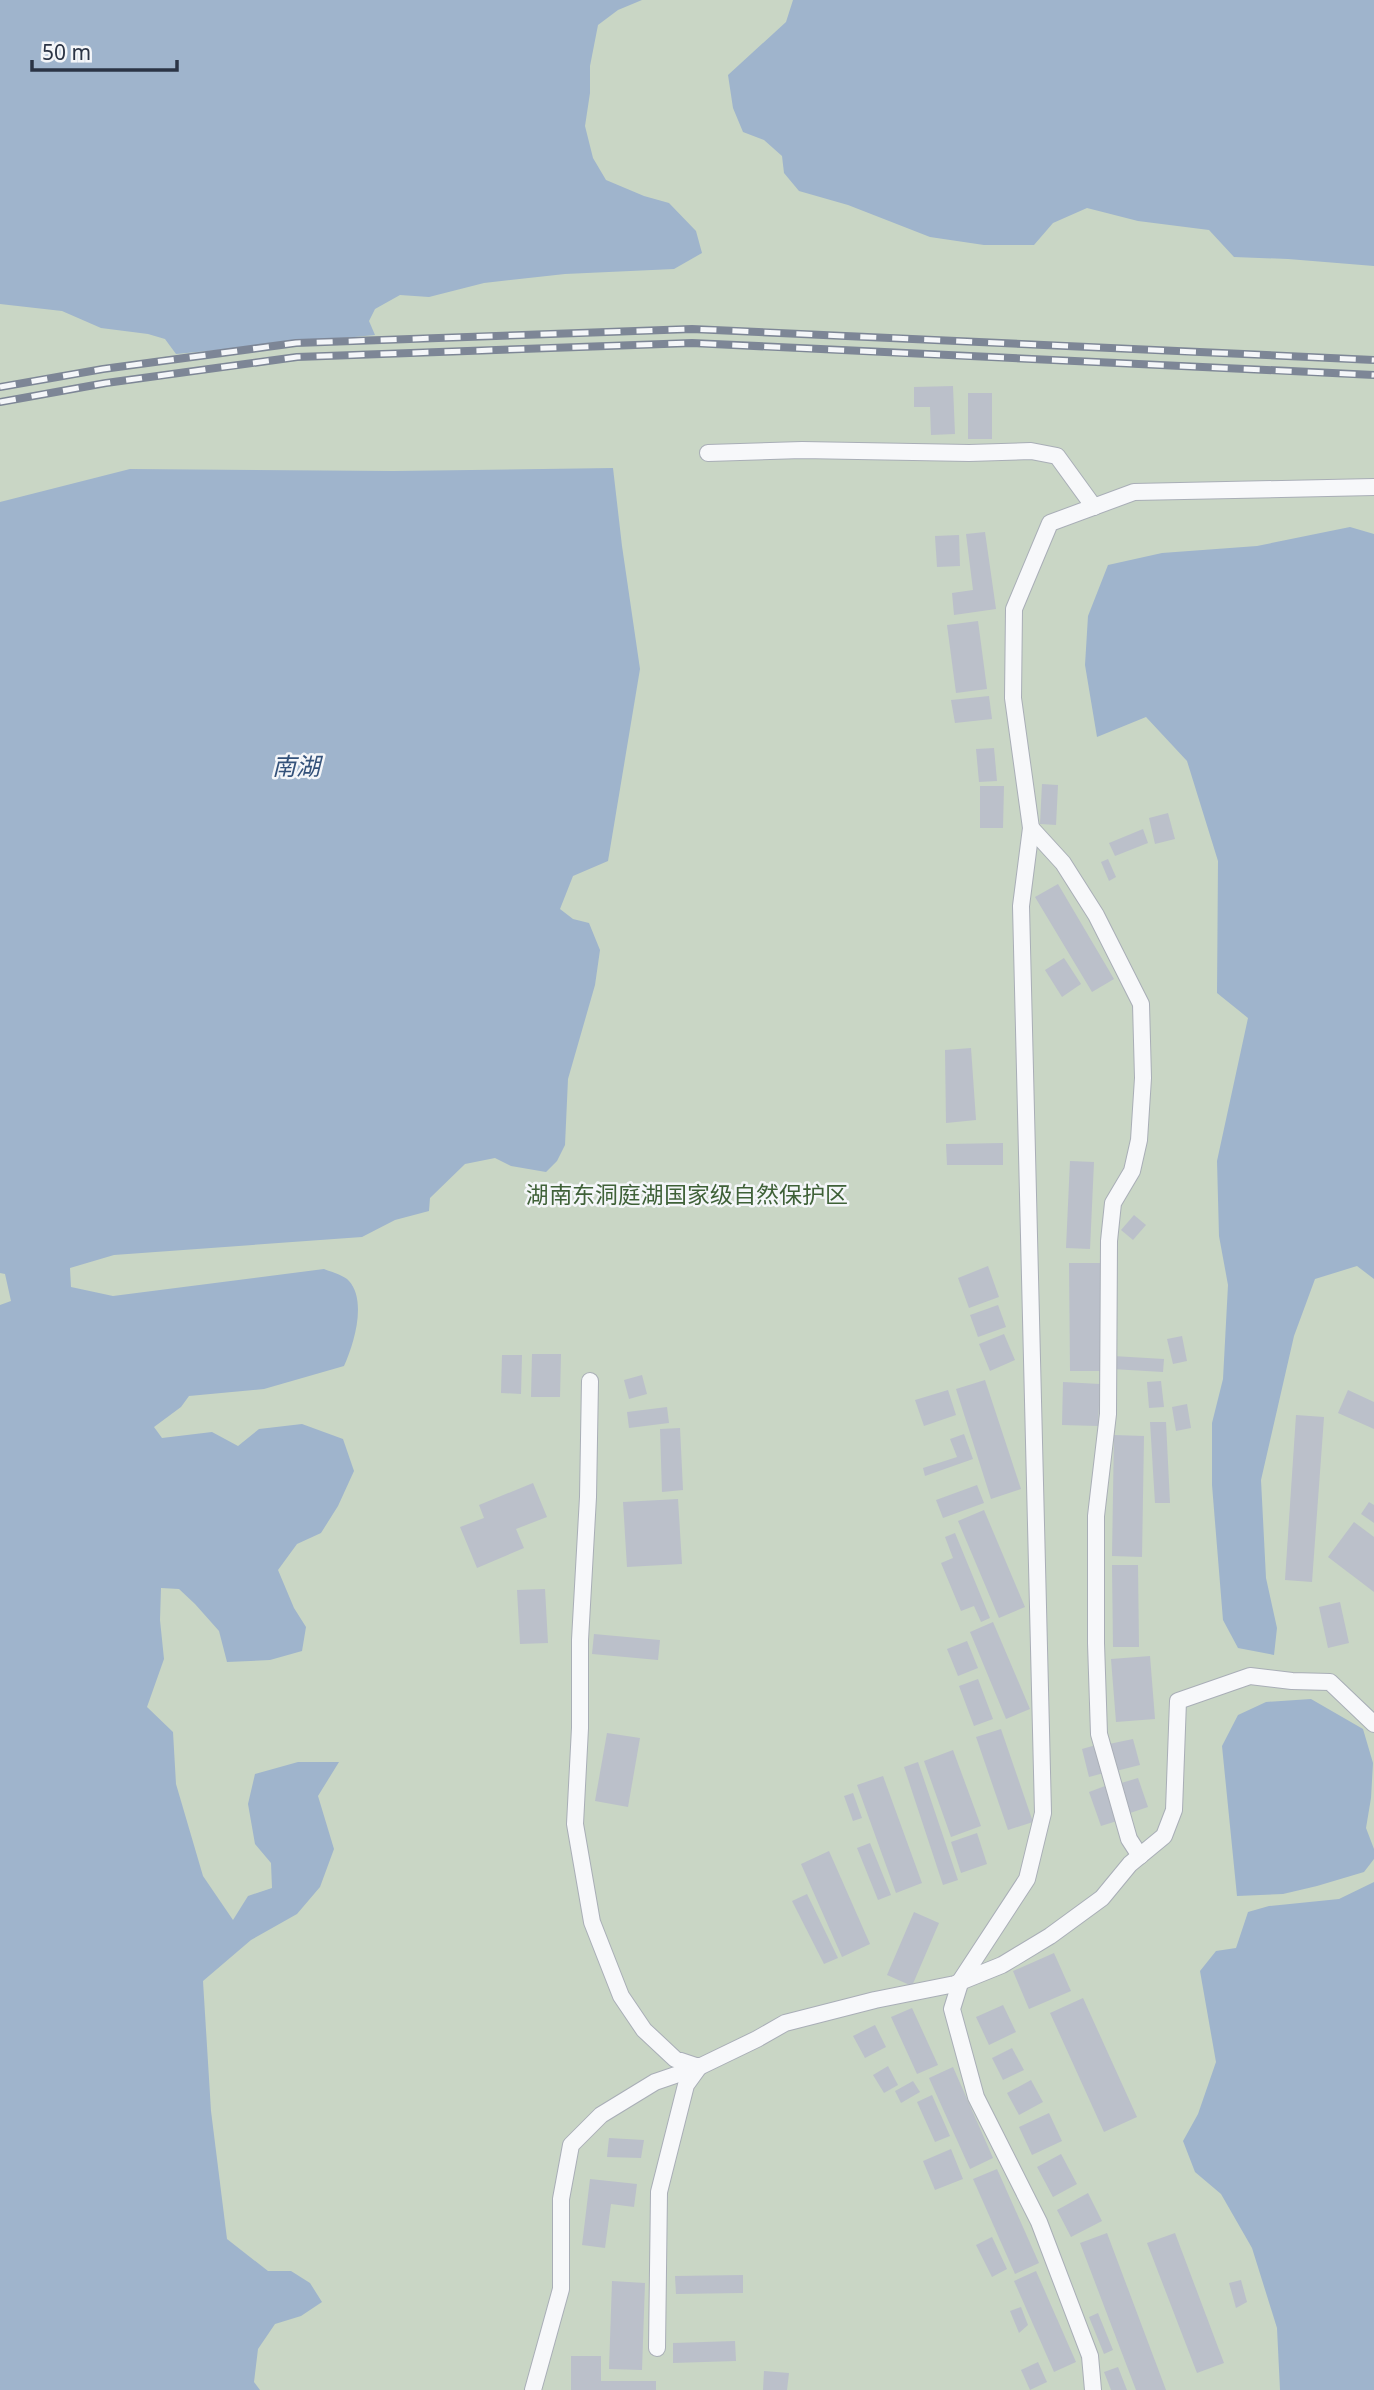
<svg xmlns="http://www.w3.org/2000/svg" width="1374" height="2390" viewBox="0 0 1374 2390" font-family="'Noto Sans','Noto Sans SC',sans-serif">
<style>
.green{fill:#c9d6c5}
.water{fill:#9fb4cc}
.building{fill:#bbc0ca}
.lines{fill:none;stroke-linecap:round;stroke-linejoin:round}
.minor-casing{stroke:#a9aeb7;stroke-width:18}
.minor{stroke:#f7f8fa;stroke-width:16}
.rail-casing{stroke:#7d8696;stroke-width:8}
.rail{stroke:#f4f6f9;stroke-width:5;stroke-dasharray:16;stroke-linecap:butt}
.labels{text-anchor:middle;stroke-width:5;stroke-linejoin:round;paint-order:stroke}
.park-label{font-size:23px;fill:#3f6138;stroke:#f4f6f9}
.water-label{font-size:24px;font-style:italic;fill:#34527a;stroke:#f4f6f9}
</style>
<rect width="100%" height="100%" fill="#e4e7ec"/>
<rect class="green" x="0" y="0" width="1374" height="2390"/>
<g class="water">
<path d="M0 0H642L618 10 598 25 590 66V93L585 126 593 158 606 180 644 196 669 203 696 231 702 253 674 269 565 274 484 283 429 297 400 295 375 309 369 321 375 335 176 354 165 339 148 334 101 328 62 311 0 304Z"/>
<path d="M793 0H1374V266L1288 259 1234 257 1209 230 1138 221 1087 208 1053 223 1034 245H984L930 237 848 205 799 191 784 173 782 156 764 140 743 132 733 108 728 75 786 22Z"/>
<path d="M613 468 622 546 640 669 608 861 573 876 560 909 573 919 589 923 600 950 595 985 568 1079 565 1145 557 1161 546 1172 511 1166 495 1158 465 1164 430 1198 429 1211 395 1220 362 1237 114 1255 70 1268 71 1287 113 1296 324 1269C331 1272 344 1275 349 1281 367 1301 354 1344 344 1366L264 1389 189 1396 181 1407 154 1427 162 1438 212 1432 238 1446 259 1429 302 1424 343 1439 354 1471 338 1506 321 1533 297 1544 278 1570 294 1608 306 1627 302 1651 270 1660 227 1662 219 1631 195 1604 179 1589 161 1588 160 1620 164 1659 147 1707 173 1732 176 1784 203 1876 233 1920 248 1896 272 1888 271 1863 255 1844 248 1804 255 1774 298 1762H339L318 1796 334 1849 320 1887 297 1914 251 1940 203 1981 211 2111 227 2239 268 2271H291L310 2283 322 2302 301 2316 275 2324 258 2349 254 2382 260 2390H0V1305L11 1301 5 1274 0 1273V502L130 469 394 471Z"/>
<path d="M1350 527 1374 534V1279L1357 1266 1315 1279 1294 1336 1261 1480 1266 1578 1277 1628 1274 1655 1238 1648 1223 1620 1212 1485V1423L1223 1379 1228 1285 1219 1236 1217 1161 1248 1018 1217 993 1218 861 1187 761 1146 717 1097 737 1085 665 1088 616 1108 565 1162 553 1257 546Z"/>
<path d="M1311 1699 1363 1729 1373 1763 1371 1798 1366 1828 1374 1849V1859L1364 1872 1317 1886 1283 1894 1237 1896 1222 1746 1238 1715 1266 1702Z"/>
<path d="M1374 1882V2390H1280L1277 2328 1252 2248 1221 2194 1195 2172 1183 2141 1198 2114 1216 2062 1200 1971 1216 1951 1236 1948 1248 1912 1269 1906 1339 1899Z"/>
</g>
<g class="building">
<path d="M953 386 955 434 931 435 930 407H914V387Z"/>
<rect x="968" y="393" width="24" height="46"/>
<path d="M985 532 996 609 954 615 952 593 973 590 966 534Z"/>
<path d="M959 535 960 566 937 567 935 536Z"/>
<path d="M978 621 987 689 956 693 947 625Z"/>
<path d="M989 696 992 719 955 723 951 700Z"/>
<path d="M994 748 997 781 979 782 976 749Z"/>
<path d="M1042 784 1058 785 1056 825 1040 824Z"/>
<path d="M980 786H1004L1003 828H980Z"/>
<path d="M1168 813 1175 839 1155 844 1149 818Z"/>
<path d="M1143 829 1148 843 1115 856 1109 843Z"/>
<path d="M1108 859 1116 877 1109 881 1101 862Z"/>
<path d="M1058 884 1114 979 1092 992 1035 897Z"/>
<path d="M1064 958 1081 984 1062 997 1045 970Z"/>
<path d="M971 1048 976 1120 946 1123 945 1050Z"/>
<path d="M1003 1143V1165H947L946 1144Z"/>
<path d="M1070 1161 1094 1162 1090 1249 1066 1248Z"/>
<path d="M1134 1215 1146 1225 1133 1240 1121 1230Z"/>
<path d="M1069 1263H1101L1102 1371H1070Z"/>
<path d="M988 1266 999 1297 969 1308 958 1278Z"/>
<path d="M998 1305 1006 1327 978 1337 970 1315Z"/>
<path d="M1004 1334 1015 1360 990 1371 979 1344Z"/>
<path d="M1182 1336 1187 1361 1173 1364 1167 1339Z"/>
<path d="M532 1354H561L560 1397H531Z"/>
<path d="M502 1355H522L521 1394 501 1393Z"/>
<path d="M1113 1356 1164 1359 1163 1372 1112 1369Z"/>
<path d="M642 1375 647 1394 629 1399 624 1380Z"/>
<path d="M985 1380 1021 1489 991 1499 956 1389Z"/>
<path d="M1161 1381 1164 1407 1149 1408 1147 1382Z"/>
<path d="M1063 1382 1100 1384 1098 1426 1062 1425Z"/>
<path d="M948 1390 956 1415 924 1426 915 1400Z"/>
<path d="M1348 1390 1374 1402V1429L1338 1413Z"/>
<path d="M1187 1404 1191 1428 1176 1431 1172 1407Z"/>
<path d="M667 1407 669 1423 629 1428 627 1412Z"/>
<path d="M1296 1415 1324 1417 1312 1582 1285 1580Z"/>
<path d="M1150 1422H1166L1170 1503H1155Z"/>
<path d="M680 1428 683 1490 662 1492 660 1429Z"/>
<path d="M964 1434 973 1459 925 1476 923 1468 957 1457 950 1439Z"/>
<path d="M1114 1435 1144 1436 1142 1557 1112 1556Z"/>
<path d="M533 1483 547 1517 516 1529 524 1548 477 1568 460 1527 484 1518 479 1505Z"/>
<path d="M977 1485 984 1503 943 1518 936 1500Z"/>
<path d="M678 1499 682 1564 627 1567 623 1502Z"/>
<path d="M1369 1502 1374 1505V1523L1361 1514Z"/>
<path d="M984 1510 1025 1607 999 1618 958 1521Z"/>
<path d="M1354 1522 1374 1537V1592L1328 1557Z"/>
<path d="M955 1533 990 1618 981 1622 974 1606 961 1611 941 1563 953 1558 945 1537Z"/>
<path d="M1112 1565H1138L1139 1647H1113Z"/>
<path d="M545 1589 548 1643 520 1644 517 1590Z"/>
<path d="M1340 1602 1349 1643 1328 1648 1319 1607Z"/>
<path d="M993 1622 1030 1709 1006 1719 970 1632Z"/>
<path d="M594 1634 660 1640 658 1660 592 1654Z"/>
<path d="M967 1641 978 1668 958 1676 947 1649Z"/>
<path d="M1150 1656 1155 1719 1116 1722 1111 1659Z"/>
<path d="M978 1679 993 1719 974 1726 959 1686Z"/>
<path d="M1001 1729 1033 1822 1008 1830 976 1737Z"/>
<path d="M607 1733 640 1738 628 1807 595 1801Z"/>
<path d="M1133 1739 1140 1765 1116 1771 1109 1744Z"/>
<path d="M1096 1745 1104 1773 1089 1777 1082 1749Z"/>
<path d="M953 1750 981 1826 951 1837 924 1761Z"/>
<path d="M918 1762 958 1880 943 1885 904 1767Z"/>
<path d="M883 1776 922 1883 896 1893 857 1785Z"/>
<path d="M1138 1778 1148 1807 1127 1814 1118 1784Z"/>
<path d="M1105 1786 1117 1821 1101 1826 1089 1792Z"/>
<path d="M853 1793 862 1818 853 1821 844 1796Z"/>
<path d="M977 1833 987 1864 961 1873 951 1842Z"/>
<path d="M870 1843 891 1895 878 1900 857 1848Z"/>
<path d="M829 1851 870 1944 842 1957 801 1864Z"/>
<path d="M807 1894 838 1958 824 1964 792 1901Z"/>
<path d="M914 1912 939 1923 912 1986 887 1975Z"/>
<path d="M1054 1953 1071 1991 1029 2009 1013 1971Z"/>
<path d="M1083 1998 1137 2117 1104 2132 1050 2013Z"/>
<path d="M1003 2005 1016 2032 989 2045 976 2017Z"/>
<path d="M912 2008 938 2065 917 2074 891 2017Z"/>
<path d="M875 2025 886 2047 865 2058 853 2036Z"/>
<path d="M1012 2048 1024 2070 1003 2080 992 2058Z"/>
<path d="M888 2066 898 2085 884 2093 873 2075Z"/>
<path d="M953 2067 993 2158 970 2169 929 2078Z"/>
<path d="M1031 2080 1043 2102 1019 2115 1007 2093Z"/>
<path d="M913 2081 920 2092 901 2103 895 2091Z"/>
<path d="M932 2095 950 2136 935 2142 917 2102Z"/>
<path d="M1049 2113 1062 2141 1032 2155 1019 2127Z"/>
<path d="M609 2138 644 2140 641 2158 607 2157Z"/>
<path d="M951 2149 963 2179 935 2190 923 2161Z"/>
<path d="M1061 2154 1077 2184 1053 2197 1037 2167Z"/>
<path d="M997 2169 1039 2263 1015 2274 973 2179Z"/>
<path d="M590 2179 637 2184 634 2207 611 2204 605 2248 582 2245Z"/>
<path d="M1088 2193 1102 2221 1071 2237 1057 2210Z"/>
<path d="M1107 2233 1166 2390H1136L1080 2243Z"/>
<path d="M1175 2233 1224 2363 1197 2373 1147 2243Z"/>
<path d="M992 2237 1007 2269 992 2277 976 2245Z"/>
<path d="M1036 2271 1076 2362 1054 2372 1014 2281Z"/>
<path d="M743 2275V2293L676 2294 675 2276Z"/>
<path d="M1241 2280 1247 2302 1236 2308 1229 2283Z"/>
<path d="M612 2281 645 2283 642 2370 609 2369Z"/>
<path d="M1021 2307 1028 2325 1019 2333 1010 2311Z"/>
<path d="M1098 2313 1113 2350 1104 2354 1089 2317Z"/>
<path d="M735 2341 736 2361 673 2363V2343Z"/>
<path d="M571 2356H601V2381H656V2390H571Z"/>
<path d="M1038 2362 1047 2382 1030 2390 1021 2370Z"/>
<path d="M1118 2367 1127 2390H1111L1104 2372Z"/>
<path d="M764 2371 789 2373 787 2390H763Z"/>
</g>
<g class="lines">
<defs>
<g id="minor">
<path d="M708 453 802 450 969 453 1031 451 1057 456 1094 507"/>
<path d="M1031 828 1063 863 1096 915 1141 1004 1143 1078 1139 1140 1132 1171 1113 1203 1109 1241 1108 1414 1096 1516V1643L1099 1734 1129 1839 1140 1856"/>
<path d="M590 1381 588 1497 580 1640V1728L575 1824 592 1922 621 1996 644 2030 675 2059 699 2067 757 2039 785 2023 875 2000 955 1984 1002 1965 1050 1936 1102 1898 1130 1864 1164 1836 1174 1810 1178 1701 1250 1676 1292 1681 1330 1682 1374 1724"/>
<path d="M657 2348 659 2192 686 2085 699 2067"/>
<path d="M533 2390 561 2289V2199L571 2145 601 2115 655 2082 699 2067"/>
<path d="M1093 2390 1090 2356 1039 2222 976 2097 952 2009 961 1980 1027 1879 1043 1813 1021 906 1031 828 1013 698 1014 609 1050 523 1134 492 1374 487"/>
</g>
</defs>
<use href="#minor" class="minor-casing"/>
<use href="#minor" class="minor"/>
<defs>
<g id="rail">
<path d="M0 387 103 369 296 343 692 329 1374 360"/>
<path d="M0 402 106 383 297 357 692 343 1374 375"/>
</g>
</defs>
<use href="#rail" class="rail-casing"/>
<use href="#rail" class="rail"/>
</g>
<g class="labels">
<g class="park-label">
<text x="687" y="1203">湖南东洞庭湖国家级自然保护区</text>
</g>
<g class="water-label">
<text x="296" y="775">南湖</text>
</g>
</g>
<path d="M32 60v10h145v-10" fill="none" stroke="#2b3445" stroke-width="3.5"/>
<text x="42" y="60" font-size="21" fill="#2b3445" stroke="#f4f6f9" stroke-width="5" paint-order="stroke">50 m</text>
</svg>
